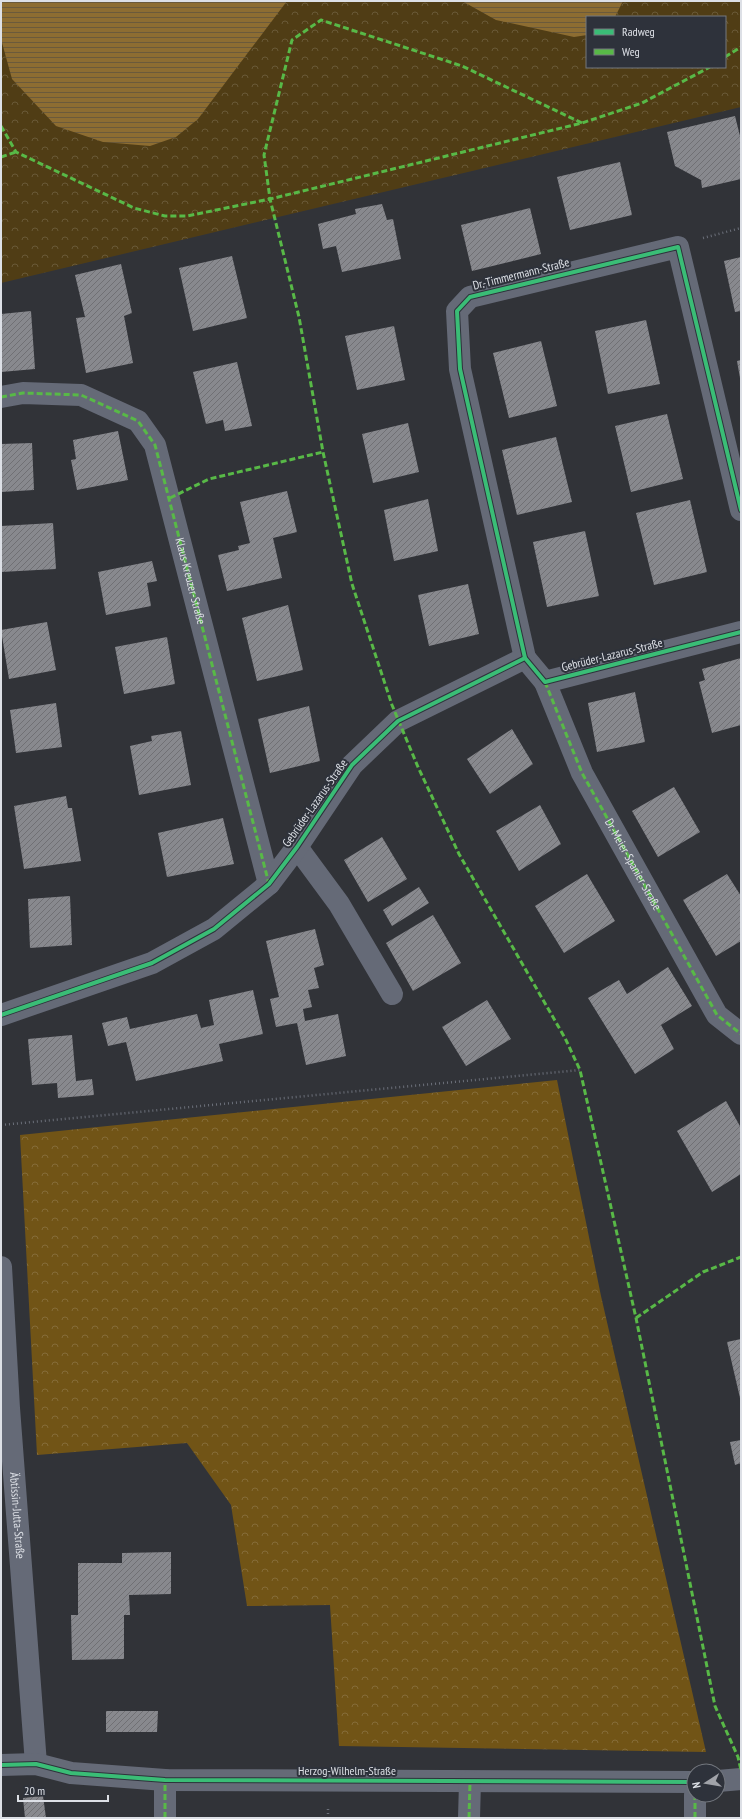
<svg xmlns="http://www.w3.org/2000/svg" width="742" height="1819" viewBox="0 0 742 1819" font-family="'PT Sans Narrow',sans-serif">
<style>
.forest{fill:url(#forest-crowns)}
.park{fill:url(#park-crowns);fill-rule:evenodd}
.water{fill:url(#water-rules)}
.building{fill:url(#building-hatch)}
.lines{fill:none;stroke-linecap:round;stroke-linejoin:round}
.path{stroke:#6b6f79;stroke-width:2.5;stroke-dasharray:1 3;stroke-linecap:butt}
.minor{stroke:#656a77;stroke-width:22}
.quiet{stroke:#58b947;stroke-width:3;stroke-dasharray:6 3;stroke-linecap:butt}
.cycleway-casing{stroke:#2e323b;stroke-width:6}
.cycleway{stroke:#3abd76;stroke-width:4}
.labels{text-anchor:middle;stroke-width:4;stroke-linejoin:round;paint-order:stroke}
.street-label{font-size:12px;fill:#dde0e6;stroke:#2e323b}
</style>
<defs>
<pattern id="forest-crowns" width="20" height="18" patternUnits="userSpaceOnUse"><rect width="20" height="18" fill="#715416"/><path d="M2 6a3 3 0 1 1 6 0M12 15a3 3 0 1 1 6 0" fill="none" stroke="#856c38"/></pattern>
<pattern id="park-crowns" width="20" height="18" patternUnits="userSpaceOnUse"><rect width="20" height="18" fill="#503d15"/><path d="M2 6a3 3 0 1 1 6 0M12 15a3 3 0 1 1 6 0" fill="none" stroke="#695937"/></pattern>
<pattern id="water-rules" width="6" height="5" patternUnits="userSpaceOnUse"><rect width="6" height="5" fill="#8d6d32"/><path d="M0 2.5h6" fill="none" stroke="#6b5a3b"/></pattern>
<pattern id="building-hatch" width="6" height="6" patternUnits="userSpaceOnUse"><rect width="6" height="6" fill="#88898e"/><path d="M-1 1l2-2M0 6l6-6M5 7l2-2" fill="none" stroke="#707074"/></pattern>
</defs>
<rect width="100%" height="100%" fill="#313338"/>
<path class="forest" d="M557 1080 601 1296 706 1752 339 1746 330 1605 247 1606 231 1505 187 1443 37 1455 20 1135Z"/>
<path class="park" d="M1 1H741V107L1 283ZM587 17H725V67H587Z"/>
<g class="water">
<path d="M1 1H287L198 119 176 137 150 146 103 142 56 126 12 79 1 39Z"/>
<path d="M462 1H623L615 17H587V35L574 37 496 20Z"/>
</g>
<g class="building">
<path d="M735 116 741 140V179L702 188 701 180 675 166 667 132Z"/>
<path d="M620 162 632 215 570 230 557 177Z"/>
<path d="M382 204 387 220 393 219 401 259 342 272 336 246 323 249 318 224 356 214 355 209Z"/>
<path d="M530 208 541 254 472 271 461 225Z"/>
<path d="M232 256 247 318 193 331 179 268Z"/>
<path d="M741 257V311L735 312 724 261Z"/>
<path d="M121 264 132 313 124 316 133 363 86 373 76 318 85 317 75 275Z"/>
<path d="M31 311 35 369 1 372V314Z"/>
<path d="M646 320 660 384 608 394 595 331Z"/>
<path d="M394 326 405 380 357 390 345 336Z"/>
<path d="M541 341 557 406 509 418 493 353Z"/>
<path d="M741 360V378H740L737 361Z"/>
<path d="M237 362 252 426 225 431 223 420 206 424 193 372Z"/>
<path d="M667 414 683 479 631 492 615 426Z"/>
<path d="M408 423 419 472 373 483 362 434Z"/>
<path d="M118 431 128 480 77 490 71 460 76 459 73 440Z"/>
<path d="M556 437 572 502 517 515 502 450Z"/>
<path d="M32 443 34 490 1 492V444Z"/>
<path d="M287 491 297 532 273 538 282 578 227 591 218 555 239 550 238 546 250 543 240 502Z"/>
<path d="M428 499 438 551 394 561 384 510Z"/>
<path d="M690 500 707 572 654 585 636 513Z"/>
<path d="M53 523 56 569 1 572V526Z"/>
<path d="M585 531 599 596 547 607 533 542Z"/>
<path d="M152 561 157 581 147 583 151 606 106 615 98 572Z"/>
<path d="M468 584 479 634 429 646 418 595Z"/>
<path d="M288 605 303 670 257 681 242 618Z"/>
<path d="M47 622 56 670 9 679 1 630Z"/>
<path d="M167 637 175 684 124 694 115 647Z"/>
<path d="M741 658V725L712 733 699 682 705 680 702 669Z"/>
<path d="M635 692 645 742 597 752 588 703Z"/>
<path d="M56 703 62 747 16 753 10 710Z"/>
<path d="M309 706 320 761 270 773 258 719Z"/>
<path d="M512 729 533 764 490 794 467 759Z"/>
<path d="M181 731 191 785 139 795 130 746 152 741 151 736Z"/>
<path d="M674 787 700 832 658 857 632 811Z"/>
<path d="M66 796 68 808H72L81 861 24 869 14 806Z"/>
<path d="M540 805 561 844 519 871 496 831Z"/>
<path d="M223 818 234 864 167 877 158 833Z"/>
<path d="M382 837 407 879 368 902 344 860Z"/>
<path d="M587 874 615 921 564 953 535 906Z"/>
<path d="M727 874 741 896V941L716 956 683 900Z"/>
<path d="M419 887 429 903 392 926 383 910Z"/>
<path d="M70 896 72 945 30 948 28 899Z"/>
<path d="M433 915 461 963 413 991 386 943Z"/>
<path d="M315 929 324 965 314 968 319 988 308 990 312 1007 303 1009 305 1021 338 1014 346 1056 306 1065 297 1023 276 1027 270 999 279 997 266 941Z"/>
<path d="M668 967 692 1006 661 1025 674 1049 635 1074 588 998 619 980 627 994Z"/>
<path d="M253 990 263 1034 219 1044 223 1061 136 1081 126 1042 108 1046 102 1023 127 1017 130 1029 197 1014 201 1028 214 1025 209 1000Z"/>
<path d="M487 1000 511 1039 466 1066 442 1027Z"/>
<path d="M72 1035 76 1081 92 1079 94 1095 58 1098 57 1083 32 1085 28 1039Z"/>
<path d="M726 1101 741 1128V1174L712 1192 677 1131Z"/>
<path d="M741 1339V1398H740L727 1342Z"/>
<path d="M741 1440V1463L735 1465 730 1442Z"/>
<path d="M171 1552V1594L129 1595 130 1615H124V1659L72 1660 71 1615H78V1563H122V1553Z"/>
<path d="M106 1711H158L157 1732H106Z"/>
<path d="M43 1796 46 1818H25L23 1798Z"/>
</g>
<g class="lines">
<g class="path">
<path d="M703 238 741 228"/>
<path d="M1 1125 580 1070"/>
<path d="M328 1818V1807"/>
</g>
<g class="minor">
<path id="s1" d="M1 397 23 393 81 395 138 421 155 445 269 884"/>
<path d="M525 658 460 369 457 311 470 297 678 247 741 510"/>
<path id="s2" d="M545 682 582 773 717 1015 741 1034"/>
<path d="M297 847 339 904 392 994"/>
<path d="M1 1015 152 963 214 929 269 884 297 847 352 765 398 721 525 658 545 682 741 632"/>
<path id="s3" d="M1 1267 9 1408 36 1764"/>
<path d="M1 1765 36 1764 71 1773 165 1780 694 1782"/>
<path d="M718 1781 741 1779"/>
<path d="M165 1818V1780"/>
<path d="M469 1818 470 1782"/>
<path d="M695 1818V1795"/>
</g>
<g class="quiet">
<path d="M725 57 741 47"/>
<path d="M582 123 462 66 321 20 292 40 264 155 270 199 299 317 323 452 352 584 392 705 418 767 459 854 565 1038 580 1070 636 1318 715 1706 738 1757 741 1770"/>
<path d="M1 126 16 152 134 208 165 216H187L270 199 582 123 642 103 710 67"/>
<path d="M1 157 16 152"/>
<path d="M1 397 23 393 81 395 138 421 155 445 269 884"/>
<path d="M170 498 209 479 323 452"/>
<path d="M545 682 582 773 717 1015 741 1034"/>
<path d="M636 1318 703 1272 741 1257"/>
<path d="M165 1818V1780"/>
<path d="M469 1818 470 1782"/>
<path d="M695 1818V1795"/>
</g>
<defs>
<g id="cycleway">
<path d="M525 658 460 369 457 311 470 297 678 247 741 510"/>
<path d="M1 1015 152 963 214 929 269 884 297 847 352 765 398 721 525 658 545 682 741 632"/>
<path d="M1 1765 36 1764 71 1773 165 1780 694 1782"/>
</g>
</defs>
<use href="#cycleway" class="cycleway-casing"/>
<use href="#cycleway" class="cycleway"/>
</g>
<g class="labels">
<g class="street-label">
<text transform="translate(521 274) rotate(-14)" y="4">Dr.-Timmermann-Straße</text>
<text dy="4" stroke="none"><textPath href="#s1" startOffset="313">Klaus-Kreuzer-Straße</textPath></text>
<text transform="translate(612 655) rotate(-14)" y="4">Gebrüder-Lazarus-Straße</text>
<text transform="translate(315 803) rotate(-55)" y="4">Gebrüder-Lazarus-Straße</text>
<text dy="4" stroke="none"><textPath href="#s2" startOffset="203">Dr.-Meier-Spanier-Straße</textPath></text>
<text dy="4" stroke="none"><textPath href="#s3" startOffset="249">Äbtissin-Jutta-Straße</textPath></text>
<text x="347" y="1775">Herzog-Wilhelm-Straße</text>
</g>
</g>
<rect width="742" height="1819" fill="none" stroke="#dde0e6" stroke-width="4"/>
<rect x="586" y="16" width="140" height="52" fill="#2e323b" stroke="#74787f"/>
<rect x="594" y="29" width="20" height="6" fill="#3abd76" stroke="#74787f"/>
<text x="622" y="36" font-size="12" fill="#dde0e6">Radweg</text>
<rect x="594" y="49" width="20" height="6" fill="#58b947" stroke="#74787f"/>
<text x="622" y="56" font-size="12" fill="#dde0e6">Weg</text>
<g transform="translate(706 1783) rotate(258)"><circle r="19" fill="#2e323b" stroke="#74787f"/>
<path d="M0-3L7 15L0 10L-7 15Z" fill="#a1a3a9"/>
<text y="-6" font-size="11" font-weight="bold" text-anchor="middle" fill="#dde0e6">N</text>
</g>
<path d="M18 1795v6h90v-6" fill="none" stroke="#dde0e6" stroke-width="2"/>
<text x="24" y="1795" font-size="12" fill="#dde0e6" stroke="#2e323b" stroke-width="3" paint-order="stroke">20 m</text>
</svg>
